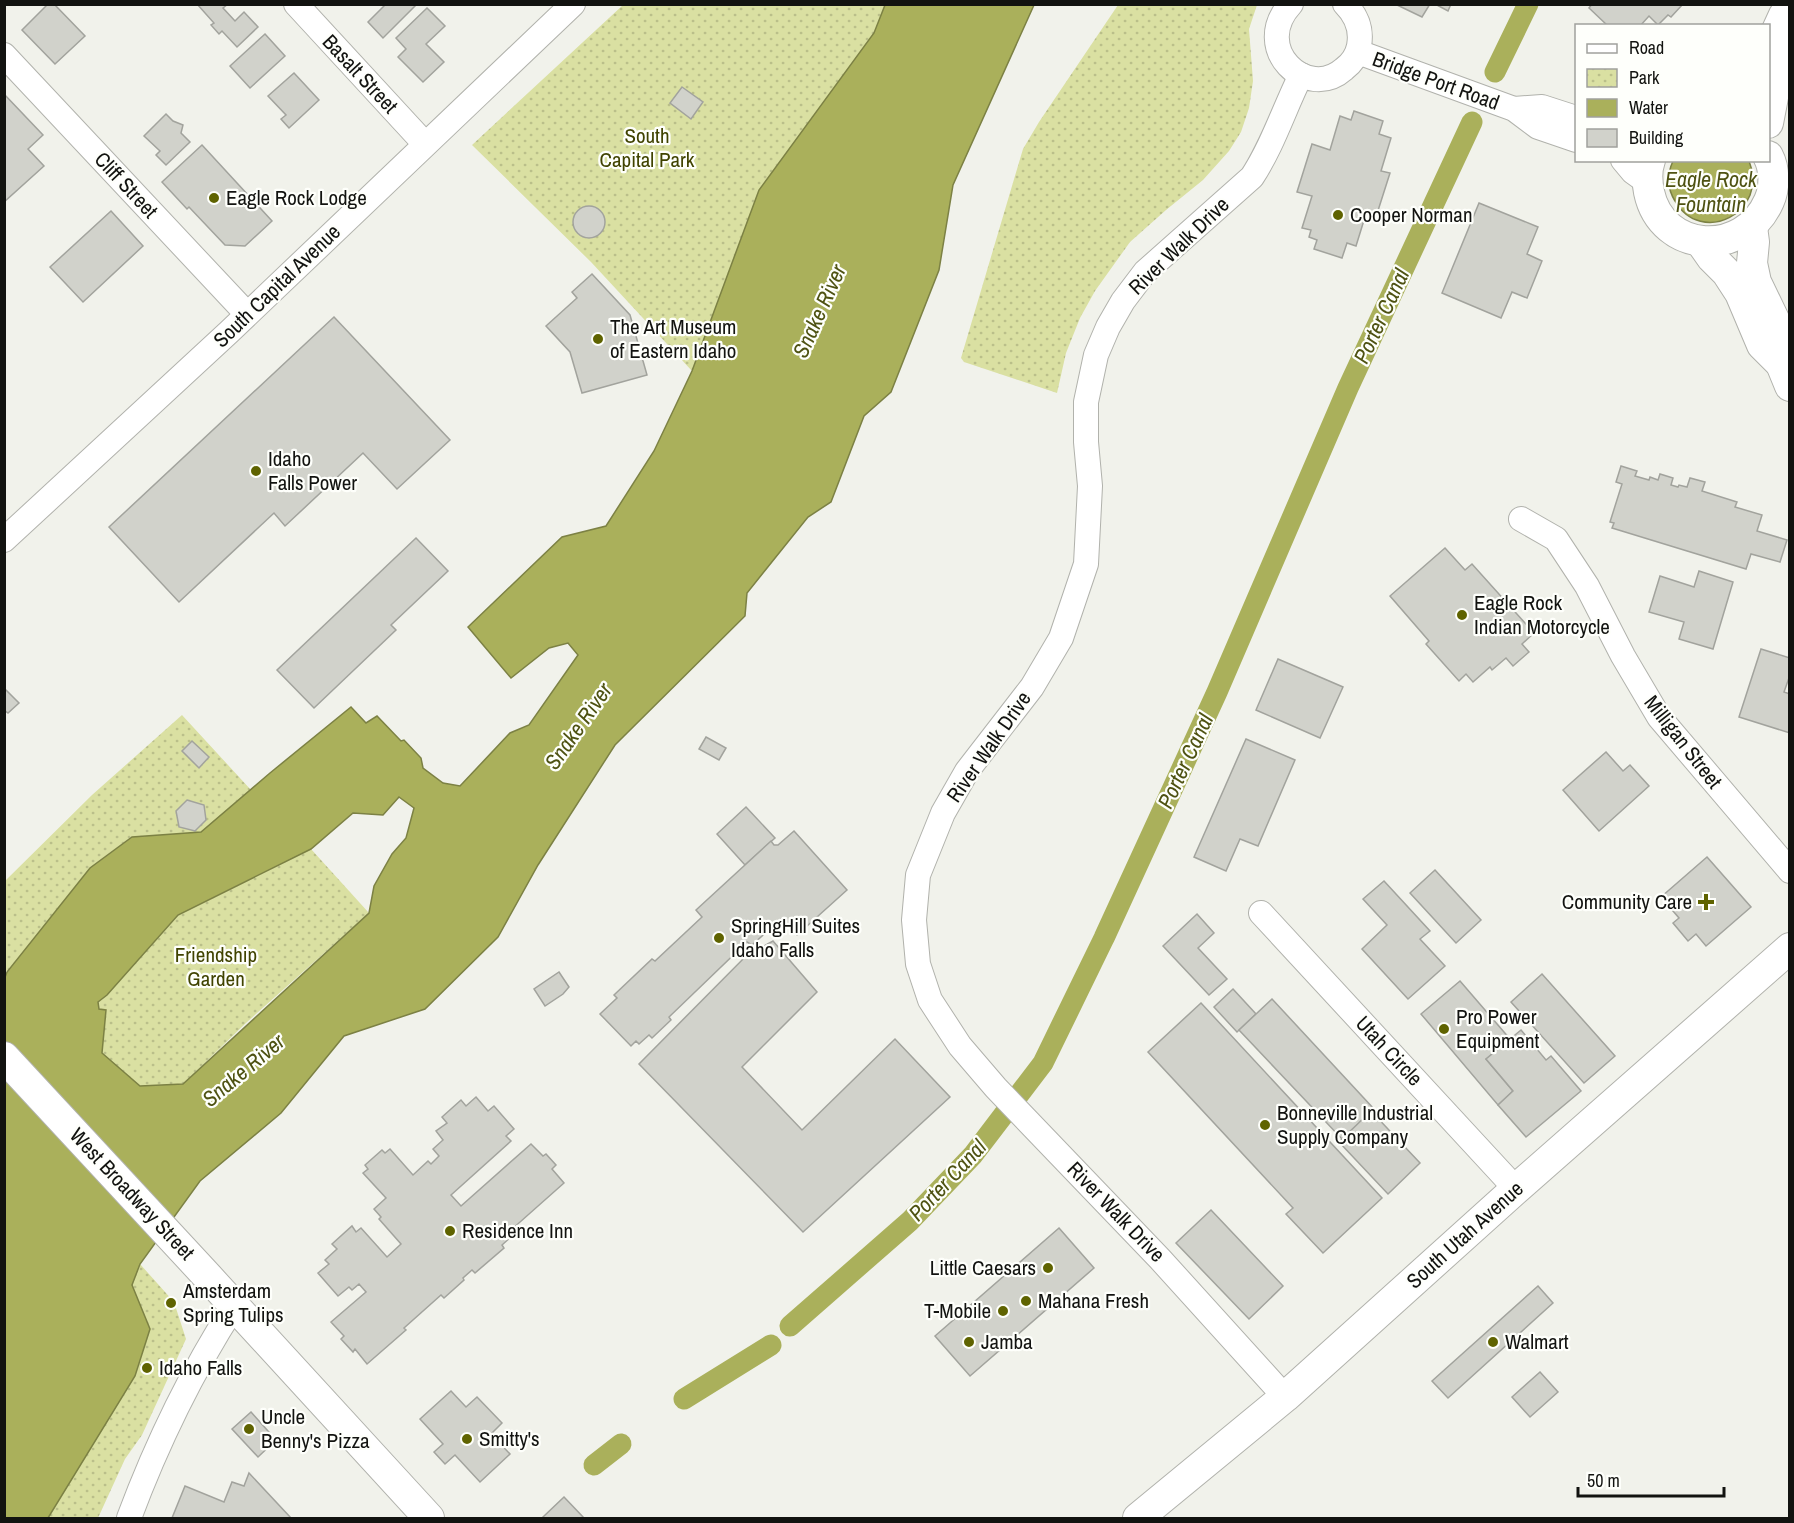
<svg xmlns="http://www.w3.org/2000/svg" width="1794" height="1523" viewBox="0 0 1794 1523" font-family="'Archivo Narrow',sans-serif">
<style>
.park{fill:url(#park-dots)}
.water{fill:#aab05b;stroke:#7c8144;stroke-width:1.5;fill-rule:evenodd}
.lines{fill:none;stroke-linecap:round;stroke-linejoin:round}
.canal{stroke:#aab05b;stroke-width:21}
.building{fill:#d1d2cb;stroke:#a2a39d;stroke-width:1.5}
.minor-casing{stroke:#b1b2ac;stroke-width:26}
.major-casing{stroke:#b1b2ac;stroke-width:32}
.minor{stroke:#fff;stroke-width:24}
.major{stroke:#fff;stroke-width:30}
.poi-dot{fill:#5f6300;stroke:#fefffb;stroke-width:2}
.labels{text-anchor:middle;stroke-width:4.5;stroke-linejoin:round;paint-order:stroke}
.street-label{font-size:21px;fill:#121310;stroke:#fefffb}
.park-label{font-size:21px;fill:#404300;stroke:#fefffb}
.poi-label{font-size:21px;fill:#121310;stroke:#fefffb;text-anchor:start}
.water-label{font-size:22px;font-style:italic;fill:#4e5212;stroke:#fefffb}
</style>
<defs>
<pattern id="park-dots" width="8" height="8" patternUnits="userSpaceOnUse" patternTransform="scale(1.5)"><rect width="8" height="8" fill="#dae0a2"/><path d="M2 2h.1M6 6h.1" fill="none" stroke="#babf8a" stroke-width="1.8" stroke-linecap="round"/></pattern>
</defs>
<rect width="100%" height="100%" fill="#f1f2eb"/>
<g class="park">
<path d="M623 5H885L874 33 759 190 692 371 591 262 472 145Z"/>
<path d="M1118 5H1257L1249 29 1253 81 1249 108 1241 132 1229 151 1203 180 1166 210 1130 242 1095 291 1080 318 1066 353 1057 393 964 362 961 358 1023 149 1039 122Z"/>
<path d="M182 715 251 790 201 832 131 837 90 868 7 972 5 969V881L92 795Z"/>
<path d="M311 849 369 913 246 1023 183 1084 140 1086 101 1053 106 1011 99 1010 98 1002 107 995 178 915Z"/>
<path d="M140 1264 174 1302 186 1339 142 1435 125 1459 98 1518H48L135 1376 150 1329 131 1285Z"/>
</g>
<g class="water">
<path d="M885 5H1034L953 185 939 270 891 392 864 416 831 502 808 517 747 593 745 616 615 745 538 865 498 937 425 1009 344 1036 281 1113 200 1181 140 1264 132 1285 150 1329 135 1376 48 1518H5L4 980 7 972 90 868 132 837 201 832 270 773 351 707 366 723 377 716 401 741 404 740 421 758 423 768 443 783 460 786 510 733 529 725 578 655 568 643 549 648 511 678 468 627 562 537 606 526 654 451 692 371 759 190 874 33ZM399 797 414 808 406 838 392 854 374 886 369 913 183 1084 140 1086 102 1053 106 1010 99 1009 98 1002 107 995 178 915 311 849 353 813 383 815Z"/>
<path d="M1749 161C1770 212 1701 247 1675 201 1667 188 1667 174 1673 161Z"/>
</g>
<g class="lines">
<g class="canal">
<path d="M1495 72 1528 4"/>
<path d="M790 1326 910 1221 973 1155 1043 1063 1104 938 1217 692 1348 388 1472 122"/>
<path d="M684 1399 771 1345"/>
<path d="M594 1465 621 1444"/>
</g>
</g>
<g class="building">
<path d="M48 4H54L85 36 55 64 22 30Z"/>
<path d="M197 4H228L223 8 235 21 244 12 258 27 237 47 222 31 219 34 211 25 214 23Z"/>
<path d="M386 4H417L383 38 368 22Z"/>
<path d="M1395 4H1430L1422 17Z"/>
<path d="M1435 4H1451L1448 11Z"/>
<path d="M1592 4H1683L1671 17 1668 15 1658 25 1649 16 1640 26H1608L1589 8Z"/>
<path d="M427 8 445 26 426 44 444 62 423 82 398 57 406 49 396 38Z"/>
<path d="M265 34 285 56 250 88 230 66Z"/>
<path d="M294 73 319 100 289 128 281 119 286 115 268 96Z"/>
<path d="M682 87 703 102 691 119 670 103Z"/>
<path d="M4 94 43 135 28 149 44 166 4 202Z"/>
<path d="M1354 111 1383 121 1379 134 1391 138 1381 171 1390 173 1375 220 1365 217 1356 246 1347 243 1342 258 1314 249 1317 240 1309 237 1311 230 1302 228 1312 196 1297 192 1312 144 1330 150 1340 116 1351 120Z"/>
<path d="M166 114 173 121 183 125 181 133 190 142 166 165 156 155 160 151 144 136Z"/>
<path d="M202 145 272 221 245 246 225 245 189 207 187 209 162 182Z"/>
<path d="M1479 203 1538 227 1527 254 1542 261 1527 298 1512 292 1501 318 1442 293Z"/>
<circle cx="589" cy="222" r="16"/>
<path d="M111 211 143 246 83 302 50 267Z"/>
<path d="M592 274 630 315 647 375 582 393 570 352 546 326 577 298 572 292Z"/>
<path d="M334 317 450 440 397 489 363 453 285 526 274 513 179 602 109 527Z"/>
<path d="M1621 466 1637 471 1635 476 1649 480 1650 477 1658 480 1660 474 1673 478 1671 485 1678 487 1679 485 1687 487 1690 478 1705 482 1702 491 1737 502 1735 507 1762 515 1757 531 1787 540 1780 562 1751 554 1746 569 1612 528 1614 523 1610 522 1622 484 1616 482Z"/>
<path d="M416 538 448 571 391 625 396 630 314 708 277 670Z"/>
<path d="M1445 548 1465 570 1472 564 1534 633 1522 644 1529 652 1513 666 1506 658 1492 670 1490 667 1473 682 1466 674 1459 681 1426 644 1429 641 1390 596Z"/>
<path d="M1699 571 1733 582 1713 649 1679 639 1684 622 1649 612 1660 576 1694 587Z"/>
<path d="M1761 649 1790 658V675L1784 692 1790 694V733L1739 717Z"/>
<path d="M1278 659 1343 687 1320 738 1256 710Z"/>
<path d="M4 688 19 703 8 713 4 710Z"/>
<path d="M706 737 726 748 719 760 699 749Z"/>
<path d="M1246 739 1295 760 1258 846 1240 839 1226 871 1194 857Z"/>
<path d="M192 741 209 757 199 768 182 751Z"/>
<path d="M1606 752 1623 771 1630 765 1649 786 1599 831 1563 790Z"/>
<path d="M187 800 204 805 206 820 195 831 179 827 176 811Z"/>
<path d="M746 807 775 838 745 865 717 834Z"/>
<path d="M794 831 847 890 797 935 782 918 752 945 747 942 669 1017 671 1020 652 1038 649 1035 639 1044 636 1041 631 1046 600 1014 617 998 614 995 652 959 655 961 702 917 696 910 771 841 774 845H778Z"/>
<path d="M1707 857 1751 907 1706 946 1696 934 1688 941 1673 923 1679 918 1661 897Z"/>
<path d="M1435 870 1481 920 1456 943 1410 893Z"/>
<path d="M1384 881 1430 931 1420 939 1445 966 1408 999 1362 949 1387 925 1363 899Z"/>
<path d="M1197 914 1214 933 1198 948 1227 979 1209 995 1163 946Z"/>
<path d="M773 941 817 992 742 1067 802 1130 895 1039 950 1097 803 1232 639 1064 746 956Z"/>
<path d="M559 972 569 987 563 994 545 1006 534 989Z"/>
<path d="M1542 974 1615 1056 1584 1083 1511 1002Z"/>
<path d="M1460 981 1510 1039 1486 1059 1513 1091 1498 1105 1421 1014Z"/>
<path d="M1233 989 1256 1014 1237 1032 1214 1007Z"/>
<path d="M1272 999 1374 1109 1342 1139 1239 1030Z"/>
<path d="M1201 1003 1382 1198 1323 1253 1286 1214 1293 1208 1148 1052Z"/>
<path d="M1521 1030 1546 1060 1551 1056 1581 1091 1526 1137 1498 1105 1513 1091 1486 1059Z"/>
<path d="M476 1097 488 1111 494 1106 514 1129 506 1136 511 1141 451 1195 461 1206 531 1144 543 1156 546 1154 556 1165 552 1169 564 1183 511 1230 514 1234 502 1245 504 1248 475 1273 472 1270 463 1278 464 1280 444 1298 441 1295 404 1328 406 1330 367 1364 355 1349 353 1352 341 1339 344 1336 331 1322 366 1292 359 1284 352 1290 349 1287 338 1296 318 1273 329 1264 325 1260 337 1249 332 1244 352 1226 356 1232 361 1228 387 1257 401 1244 379 1219 381 1217 374 1209 386 1198 363 1173 368 1169 365 1165 382 1150 385 1153 390 1149 413 1175 428 1161 431 1164 439 1156 433 1149 443 1140 436 1131 447 1123 442 1117 461 1100 466 1106Z"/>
<path d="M1371 1111 1420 1163 1388 1194 1339 1142Z"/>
<path d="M1211 1210 1283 1286 1249 1319 1176 1243Z"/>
<path d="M1059 1228 1094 1268 970 1376 935 1336Z"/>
<path d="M1538 1286 1553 1303 1448 1398 1432 1381Z"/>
<path d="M1540 1372 1558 1392 1530 1417 1512 1397Z"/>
<path d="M451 1391 466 1407 477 1397 502 1423 491 1434 510 1454 480 1482 455 1455 445 1464 434 1452 443 1444 420 1419Z"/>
<path d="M251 1412 276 1440 258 1457 232 1429Z"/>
<path d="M249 1473 291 1518H172L185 1486 224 1502 232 1482 244 1486Z"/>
<path d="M564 1497 584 1518H544L543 1517Z"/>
</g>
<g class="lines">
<defs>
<g id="minor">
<path d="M296 4 425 144"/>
<path d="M1291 4C1250 48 1307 102 1344 69 1352 63 1357 56 1359 46 1362 30 1357 16 1345 4"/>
<path d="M1358 52 1514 109 1538 127 1576 140"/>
<path d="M4 55 247 314"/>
<path d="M1514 109 1542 107 1576 118"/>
<path d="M1623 160 1633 172 1647 182"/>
<path d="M1521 519 1556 539 1587 586 1623 656 1659 717 1790 871"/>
<path d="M4 540 229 332 573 4"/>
<path d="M1261 913 1516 1189"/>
<path d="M1285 1397 1160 1259 996 1088 960 1046 930 1000 918 964 914 920 918 875 943 813 967 771 1032 687 1061 638 1086 564 1090 486 1086 442V402L1096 355 1108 327 1123 301 1145 272 1252 177C1273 145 1284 109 1301 75"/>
<path d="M129 1518C157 1443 191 1373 234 1306"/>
</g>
<g id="major">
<path d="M1768 50 1784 15 1790 11"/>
<path d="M1768 123 1774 92 1790 55"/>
<path d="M1650 160C1646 171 1647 182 1649 192 1662 254 1744 258 1769 201 1775 188 1775 169 1768 156"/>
<path d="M1752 227 1754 242 1752 263 1756 282 1783 338 1781 364"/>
<path d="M1700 241 1712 258 1727 273 1740 293 1762 345 1781 364 1790 386"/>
<path d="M4 1057 208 1277 429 1518"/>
<path d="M1138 1518 1285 1397 1516 1189 1790 948"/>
</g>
</defs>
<use href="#minor" class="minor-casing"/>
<use href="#major" class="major-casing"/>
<use href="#minor" class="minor"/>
<use href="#major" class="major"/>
</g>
<g class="poi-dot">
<circle cx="214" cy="198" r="6"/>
<circle cx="1338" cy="215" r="6"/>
<circle cx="598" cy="339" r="6"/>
<circle cx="256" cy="471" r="6"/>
<circle cx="1462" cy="615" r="6"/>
<path d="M1703 893h6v6h6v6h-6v6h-6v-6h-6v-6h6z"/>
<circle cx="719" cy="938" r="6"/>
<circle cx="1444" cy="1029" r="6"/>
<circle cx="1265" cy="1125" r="6"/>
<circle cx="450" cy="1231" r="6"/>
<circle cx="1048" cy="1268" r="6"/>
<circle cx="1026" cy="1301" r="6"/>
<circle cx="171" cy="1303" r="6"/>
<circle cx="1003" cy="1311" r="6"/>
<circle cx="969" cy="1342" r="6"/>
<circle cx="1493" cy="1342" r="6"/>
<circle cx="147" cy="1368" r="6"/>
<circle cx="249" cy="1429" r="6"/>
<circle cx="467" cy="1439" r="6"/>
</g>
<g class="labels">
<g class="street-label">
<text transform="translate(360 74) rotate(47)" y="7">Basalt Street</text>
<text transform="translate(1436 81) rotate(20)" y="7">Bridge Port Road</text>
<text transform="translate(126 185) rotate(47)" y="7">Cliff Street</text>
<text transform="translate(1179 246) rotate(-44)" y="7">River Walk Drive</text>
<text transform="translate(277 286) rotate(-44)" y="7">South Capital Avenue</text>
<text transform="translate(1683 742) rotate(52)" y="7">Milligan Street</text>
<text transform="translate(989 747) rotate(-55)" y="7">River Walk Drive</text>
<text transform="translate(1389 1051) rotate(47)" y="7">Utah Circle</text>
<text transform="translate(132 1194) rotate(47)" y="7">West Broadway Street</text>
<text transform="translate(1116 1212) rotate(46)" y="7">River Walk Drive</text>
<text transform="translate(1465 1235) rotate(-42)" y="7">South Utah Avenue</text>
</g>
<g class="park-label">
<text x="647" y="143">South<tspan x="647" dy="24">Capital Park</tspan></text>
<text x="216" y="962">Friendship<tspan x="216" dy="24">Garden</tspan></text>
</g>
<g class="poi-label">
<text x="226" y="205">Eagle Rock Lodge</text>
<text x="1350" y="222">Cooper Norman</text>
<text x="610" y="334">The Art Museum<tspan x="610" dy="24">of Eastern Idaho</tspan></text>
<text x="268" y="466">Idaho<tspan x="268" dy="24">Falls Power</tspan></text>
<text x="1474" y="610">Eagle Rock<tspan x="1474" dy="24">Indian Motorcycle</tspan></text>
<text x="1692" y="909" text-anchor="end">Community Care</text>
<text x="731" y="933">SpringHill Suites<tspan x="731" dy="24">Idaho Falls</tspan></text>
<text x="1456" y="1024">Pro Power<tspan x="1456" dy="24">Equipment</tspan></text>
<text x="1277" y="1120">Bonneville Industrial<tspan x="1277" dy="24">Supply Company</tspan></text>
<text x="462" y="1238">Residence Inn</text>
<text x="1036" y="1275" text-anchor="end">Little Caesars</text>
<text x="183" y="1298">Amsterdam<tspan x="183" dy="24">Spring Tulips</tspan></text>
<text x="1038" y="1308">Mahana Fresh</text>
<text x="991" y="1318" text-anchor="end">T-Mobile</text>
<text x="981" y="1349">Jamba</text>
<text x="1505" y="1349">Walmart</text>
<text x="159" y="1375">Idaho Falls</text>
<text x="261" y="1424">Uncle<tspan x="261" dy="24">Benny's Pizza</tspan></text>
<text x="479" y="1446">Smitty's</text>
</g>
<g class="water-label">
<text x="1711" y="187">Eagle Rock<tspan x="1711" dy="25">Fountain</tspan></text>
<text transform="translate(819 311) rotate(-66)" y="8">Snake River</text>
<text transform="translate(1381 316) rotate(-65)" y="8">Porter Canal</text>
<text transform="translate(578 726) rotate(-55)" y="8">Snake River</text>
<text transform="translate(1185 761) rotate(-65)" y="8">Porter Canal</text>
<text transform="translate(243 1070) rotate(-40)" y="8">Snake River</text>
<text transform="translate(947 1180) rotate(-47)" y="8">Porter Canal</text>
</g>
</g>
<rect width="1794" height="1523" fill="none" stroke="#121310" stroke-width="12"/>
<rect x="1575" y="24" width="195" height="138" fill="#fefffb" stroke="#a0a19d" stroke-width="1.5"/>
<rect x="1587" y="44" width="30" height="9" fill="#ffffff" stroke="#a0a19d" stroke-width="1.5"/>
<text x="1629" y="54" font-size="18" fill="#121310">Road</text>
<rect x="1587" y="69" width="30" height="18" fill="url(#park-dots)" stroke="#a0a19d" stroke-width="1.5"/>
<text x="1629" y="84" font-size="18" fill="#121310">Park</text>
<rect x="1587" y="99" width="30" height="18" fill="#aab05b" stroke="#a0a19d" stroke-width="1.5"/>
<text x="1629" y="114" font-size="18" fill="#121310">Water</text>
<rect x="1587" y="129" width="30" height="18" fill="#d1d2cb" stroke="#a0a19d" stroke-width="1.5"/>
<text x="1629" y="144" font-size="18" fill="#121310">Building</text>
<path d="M1578 1487v9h146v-9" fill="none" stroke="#121310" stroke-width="3"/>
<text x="1587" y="1487" font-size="18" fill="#121310" stroke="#fefffb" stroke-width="4.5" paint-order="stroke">50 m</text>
</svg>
